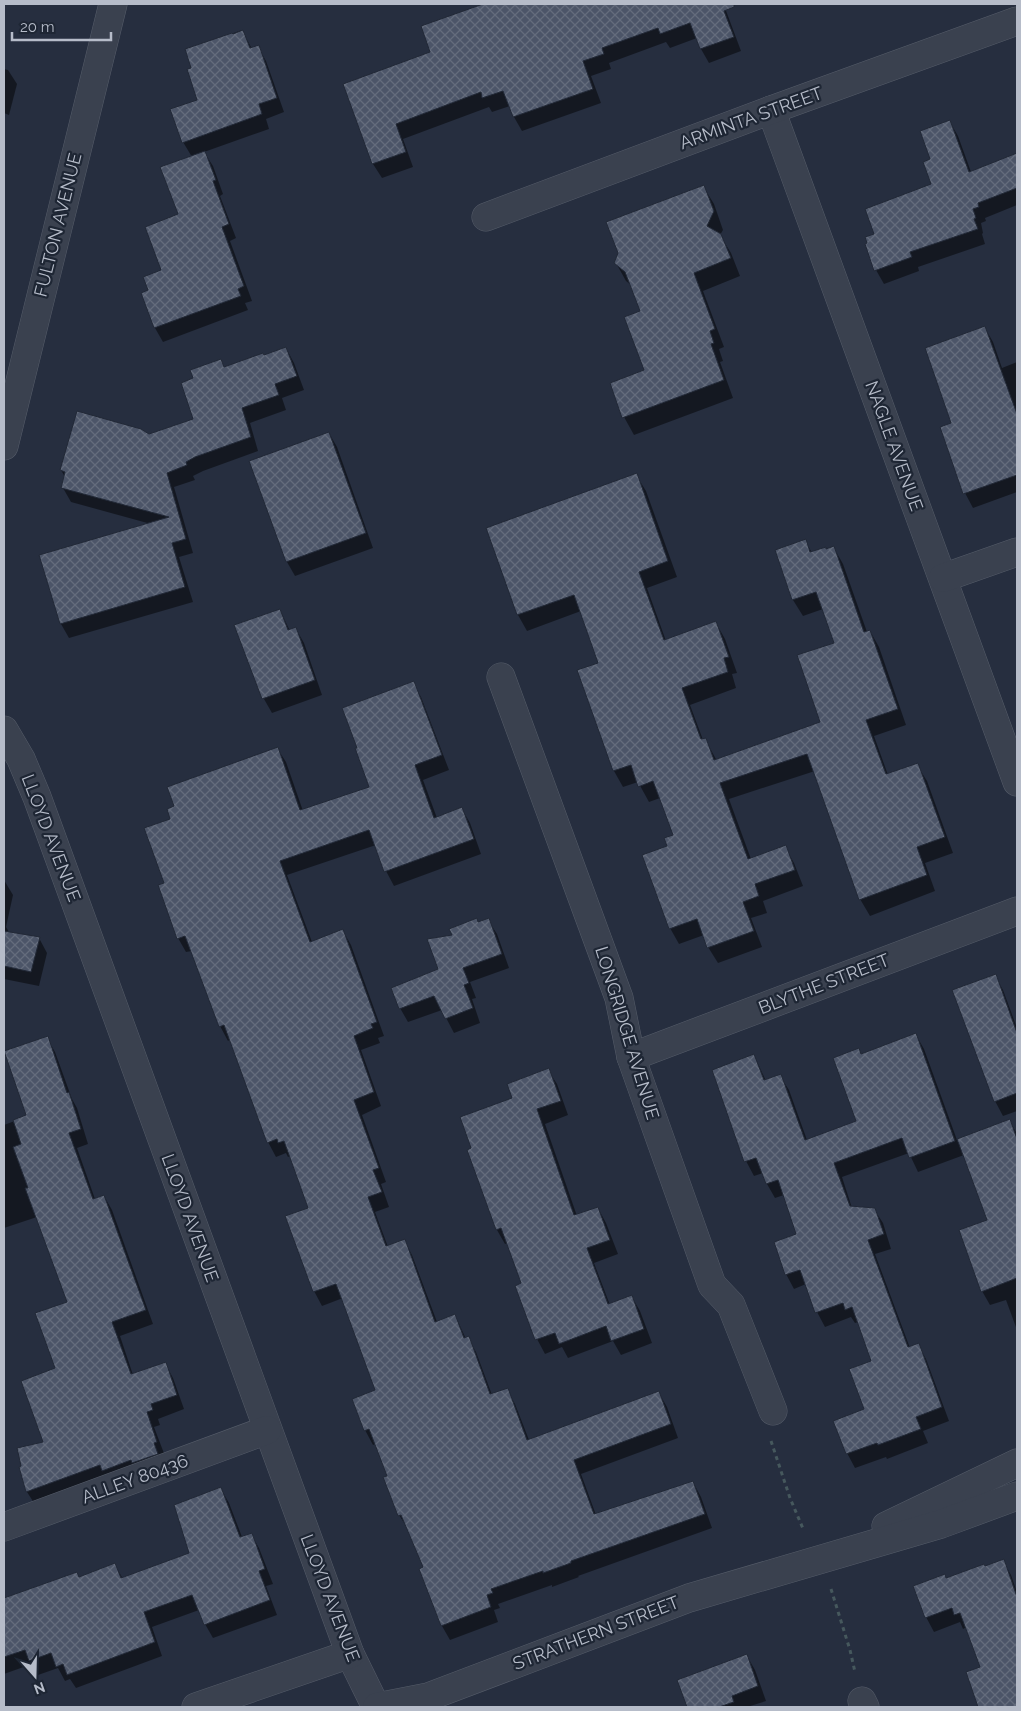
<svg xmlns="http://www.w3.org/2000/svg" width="1021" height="1711" viewBox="0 0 1021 1711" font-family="Raleway,sans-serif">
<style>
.shadow{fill:#0007}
.building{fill:url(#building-cross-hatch);stroke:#212836}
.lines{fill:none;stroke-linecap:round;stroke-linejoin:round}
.minor-casing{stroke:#555c69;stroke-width:29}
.path{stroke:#46585d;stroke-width:3;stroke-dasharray:4 4;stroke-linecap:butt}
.minor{stroke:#3a414f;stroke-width:28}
.labels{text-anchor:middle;stroke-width:4.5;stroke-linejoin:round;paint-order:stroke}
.street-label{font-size:18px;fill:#b6bcc9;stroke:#1e2634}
</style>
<defs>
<pattern id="building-cross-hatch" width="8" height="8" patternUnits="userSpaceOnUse" patternTransform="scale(1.25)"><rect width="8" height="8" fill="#4c5568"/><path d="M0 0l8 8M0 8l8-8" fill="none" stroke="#646c7c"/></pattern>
</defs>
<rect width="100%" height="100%" fill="#262e3f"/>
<g class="shadow">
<path d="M485 4H736L725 8 741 51 709 63 701 49 697 38 670 48 666 42 609 63 611 69 591 76 601 103 522 131 514 117 510 106 492 112 489 107 403 139 413 167 382 178 373 164 344 85 432 52 422 27Z"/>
<path d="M242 30 252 49 258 47 266 61 284 112 266 119 269 129 204 152 213 166 223 194 220 196 236 238 230 241 252 301 245 303 248 310 163 342 155 328 149 291 163 271 180 215 192 157 183 142 199 100 193 68 186 50Z"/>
<path d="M4 69 8 70 17 84 9 115 4 113Z"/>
<path d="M950 122 958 136 971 172 1017 155V205L985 218 986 221 981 223 983 233 982 234 985 244 918 267 919 271 884 284 876 270V235L933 185 931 160Z"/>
<path d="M703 186 714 204 723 230 720 235 731 253 740 276 703 291 724 347 719 349 723 361 720 362 733 398 634 435 624 417 646 371 641 312 631 285 626 281 616 263Z"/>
<path d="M985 328 993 342 1002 368 1017 362V492L973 508 965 493 953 424Z"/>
<path d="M286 348 294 363 304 390 282 398 286 410 250 423 258 451 203 471 193 476 195 480 174 487 193 553 179 557 193 602 69 638 61 624 40 556 151 524 71 502 63 488 65 477 61 470 149 435 195 420 224 368Z"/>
<path d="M329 433 337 447 373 548 295 576 287 562 251 461Z"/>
<path d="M636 475 646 491 677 577 647 588 666 641 716 623 725 639 737 673 732 674 736 688 690 705 703 740 705 739 717 761 821 723 835 643 823 609 803 616 793 600 776 551 805 540 812 553 834 548 843 564 867 632 870 631 879 647 906 725 874 736 888 775 917 765 927 781 953 853 925 863 935 891 870 916 860 899 815 771 729 799 751 859 785 847 794 863 803 886 763 901 767 913 751 918 762 947 718 963 708 947 704 935 679 944 670 928 669 847 674 836 660 798 649 802 638 782 623 787 614 771 578 671 600 664 581 611 527 631 518 615 487 528Z"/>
<path d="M280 610 290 631 296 629 304 643 322 695 272 713 264 699 236 626Z"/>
<path d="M413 683 421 697 449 770 423 780 437 818 462 809 470 823 481 854 394 886 386 871 376 845 287 875 312 942 343 931 351 945 384 1036 378 1038 380 1043 361 1050 381 1106 362 1115 386 1182 381 1184 389 1207 375 1212 388 1247 404 1240 412 1255 437 1322 455 1315 466 1339 468 1338 476 1352 492 1395 507 1390 515 1404 529 1440 659 1393 667 1407 678 1438 581 1474 596 1515 693 1482 701 1497 712 1528 578 1576 579 1577 552 1587V1585L498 1604 500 1608 494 1610 498 1622 450 1640 442 1626 425 1568 408 1529 399 1515 388 1477 376 1444 373 1445 365 1430 376 1390 343 1298 322 1306 314 1291 310 1209 290 1156 288 1157 286 1153 276 1157 268 1142 231 1039 228 1041 220 1026 192 951 186 952 178 938 166 883 172 819 277 748 286 762 303 811 371 788Z"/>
<path d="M4 880 13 895 6 927 9 932 39 938 47 953 39 986 4 979Z"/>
<path d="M488 920 497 934 509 968 470 982 476 998 472 999 480 1023 454 1033 442 1010 408 1022 400 1008 440 969 453 936Z"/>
<path d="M995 976 1003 990 1017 1028V1111L1003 1116 995 1101Z"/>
<path d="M916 1035 924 1049 957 1140 1010 1121 1017 1134V1330L1006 1300 990 1305 982 1291 988 1221 964 1155 918 1172 909 1153 842 1177 852 1208 874 1209 883 1223 891 1249 875 1254 910 1348 918 1344 926 1359 949 1421 923 1431 928 1443 887 1459 886 1457 855 1468 847 1453 866 1410 873 1361 858 1322 855 1323 851 1317 825 1327 817 1312 806 1284 794 1289 786 1274 798 1235 784 1195 775 1198 767 1184 763 1173 754 1176 746 1161 754 1055 766 1081 780 1076 789 1090 807 1140 858 1122 861 1055Z"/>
<path d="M47 1038 55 1052 72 1099 77 1108 88 1144 77 1148 95 1199 104 1196 112 1210 153 1324 120 1336 133 1375 165 1363 173 1378 184 1409 158 1419 160 1425 154 1427 165 1456 36 1506 27 1492 21 1468 45 1443 68 1302 37 1217 4 1228V1125L28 1116Z"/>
<path d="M548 1070 557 1084 568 1115 545 1124 577 1216 598 1208 606 1223 618 1254 594 1263 610 1305 632 1297 640 1311 652 1343 621 1355 613 1341 568 1358 562 1347 545 1354 537 1339 523 1284 508 1243 505 1244 497 1230 473 1149 514 1099Z"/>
<path d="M221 1489 229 1503 242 1537 251 1534 259 1548 273 1584 266 1586 277 1615 213 1638 205 1624 199 1610 152 1627 162 1656 76 1688 70 1679 65 1681 58 1668 38 1675 32 1664 4 1674V1622L10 1620 4 1600 77 1573 79 1578 115 1565 123 1579 191 1553Z"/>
<path d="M1003 1561 1011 1575 1017 1592V1707H980L967 1673 982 1667 967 1627 963 1629 960 1622 934 1632 926 1617 946 1579Z"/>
<path d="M747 1656 755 1670 766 1701 747 1707H688L678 1681Z"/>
</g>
<g class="building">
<path d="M483 4H734V7L724 11 734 37 700 49 690 23 660 34 658 28 602 48 604 54 583 61 593 89 513 117 503 91 482 98 481 92 396 124 406 152 372 164 343 84 430 52 421 26Z"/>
<path d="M243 30 250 48 259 45 277 98 259 104 262 114 182 143 170 109 197 100 187 69 191 68 185 49 232 33 233 34Z"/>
<path d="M950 120 969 172 1017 153V188L978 203 979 207 973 209 976 218 974 219 978 229 910 252 912 257 874 271 865 244 867 243 865 237 874 234 865 209 931 184 923 162 930 159 920 131Z"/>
<path d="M205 151 216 180 213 181 229 224 222 227 244 286 238 289 241 296 154 328 141 293 148 290 143 277 161 270 145 227 178 214 160 167Z"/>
<path d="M704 185 714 211 707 226 721 234 731 258 694 273 715 329 710 331 714 343 711 344 724 380 622 418 610 383 644 370 624 317 640 311 625 272 614 263 618 253 606 222Z"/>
<path d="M985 326 1017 414V475L963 494 940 427 951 423 925 348Z"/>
<path d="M286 347 297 376 275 384 279 395 242 408 251 437 195 457 186 462 187 465 167 473 186 539 172 543 185 587 60 624 39 555 169 517 61 488 65 472 60 470 77 411 141 429 149 434 193 419 181 383 193 378 190 370 221 359 224 367 263 353 264 355Z"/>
<path d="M329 432 366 533 286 562 249 461Z"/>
<path d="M637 473 668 561 639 572 664 640 716 621 729 657 724 658 728 672 682 688 701 739 706 738 714 760 820 722 797 655 834 643 816 592 792 600 775 550 806 539 810 552 826 547V549L834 546 864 632 870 630 898 709 866 720 886 774 918 763 945 837 917 847 927 875 859 900 807 754 720 783 748 859 786 845 795 870 755 884 759 896 743 902 754 931 707 948 697 919 669 929 642 855 667 846 664 838 673 835 653 781 638 787 631 765 613 771 577 670 598 663 574 595 517 615 486 528Z"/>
<path d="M280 609 288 630 296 627 315 680 262 699 234 625Z"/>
<path d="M414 681 442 755 415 765 434 818 462 807 474 839 384 872 369 830 280 861 310 942 343 929 377 1022 371 1024 373 1028 354 1036 374 1092 354 1100 379 1168 373 1170 382 1192 368 1197 386 1246 405 1239 435 1322 455 1314 464 1338 469 1336 490 1394 508 1388 527 1440 659 1391 671 1424 574 1460 594 1514 693 1481 705 1514 571 1561V1563L543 1573V1571L491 1589 493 1593 487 1595 491 1607 441 1626 419 1569 423 1567 401 1515 398 1516 383 1477 387 1476 369 1429 364 1431 352 1399 375 1390 336 1284 313 1292 285 1216 308 1208 284 1141 278 1143 277 1139 267 1143 224 1025 219 1027 185 936 177 939 158 885 164 883 144 828 170 819 167 809 174 806 167 787 278 747 300 810 369 787 355 748H357L342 708Z"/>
<path d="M477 918 478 922 489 918 502 954 463 968 469 983 464 985 473 1008 445 1019 434 996 399 1009 391 988 438 969 427 939 452 935 449 929Z"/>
<path d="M4 931 40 937 31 972 4 966Z"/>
<path d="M996 974 1017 1033V1093L994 1102 952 990Z"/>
<path d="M916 1033 955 1141 909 1158 902 1138 834 1163 850 1206 875 1208 884 1234 868 1240 908 1347 919 1343 942 1407 916 1417 921 1429 878 1445 877 1443 846 1454 833 1421 864 1409 849 1369 871 1361 852 1307 845 1310 843 1303 815 1313 800 1270 785 1275 774 1242 796 1234 778 1180 766 1184 756 1158 744 1162 712 1070 754 1054 764 1080 781 1074 805 1140 856 1121 833 1058 859 1048 861 1054Z"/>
<path d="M48 1036 67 1093 69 1092 81 1129 69 1133 93 1199 104 1195 146 1310 112 1322 131 1374 166 1362 177 1395 151 1404 153 1410 147 1412 157 1442 154 1443 158 1454 132 1463 131 1460 102 1471 100 1465 26 1492 19 1467 21 1466 17 1448 43 1442 21 1381 55 1368 35 1313 67 1302 25 1188H28L13 1147 21 1144 13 1120 26 1115 4 1051Z"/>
<path d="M549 1068 561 1101 537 1109 574 1215 598 1207 610 1240 587 1248 608 1304 632 1295 644 1329 611 1341 606 1326 559 1344 555 1333 535 1340 515 1286 521 1283 501 1228 496 1230 467 1150 471 1148 460 1117 512 1098 507 1084Z"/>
<path d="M1010 1119 1017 1139V1278L981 1292 959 1230 987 1220 957 1139Z"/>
<path d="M221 1487 240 1537 252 1533 265 1569 259 1571 270 1600 204 1625 192 1595 144 1612 155 1642 67 1675 63 1664 56 1667 51 1653 29 1661 25 1650 4 1657V1598L77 1572 79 1577 115 1563 121 1578 189 1553 174 1505Z"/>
<path d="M1004 1559 1017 1597V1707H978L966 1672 980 1667 960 1613 954 1615 952 1608 925 1618 913 1586 945 1574 946 1578 984 1564 985 1566Z"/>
<path d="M747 1654 758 1686 732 1696 734 1702 719 1707H687L677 1680Z"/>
</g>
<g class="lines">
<defs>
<g id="minor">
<path d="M771 110 1017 782"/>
<path d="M486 217 771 110 1017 21"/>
<path d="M4 446 113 4"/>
<path d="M943 578 1017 552"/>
<path d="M501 677 619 998 631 1057 712 1285 731 1305 773 1411"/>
<path d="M4 730 21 759 37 797 350 1654 376 1707"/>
<path d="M631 1057 1017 911"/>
<path d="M886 1526 1017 1463"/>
<path d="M4 1527 267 1430"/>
<path d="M862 1701 865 1707"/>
<path d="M196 1707 350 1654"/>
<path d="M377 1707 428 1697 689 1598 941 1524 1017 1496"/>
</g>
</defs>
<use href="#minor" class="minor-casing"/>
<g class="path">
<path d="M771 1441 790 1498 804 1531"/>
<path d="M831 1589 850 1650 855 1672"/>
</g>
<use href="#minor" class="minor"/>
</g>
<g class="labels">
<g class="street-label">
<text transform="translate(751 118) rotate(-20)" y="6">ARMINTA STREET</text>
<text transform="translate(58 225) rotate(-76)" y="6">FULTON AVENUE</text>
<text transform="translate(894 446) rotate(70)" y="6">NAGLE AVENUE</text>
<text transform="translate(51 838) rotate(69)" y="6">LLOYD AVENUE</text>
<text transform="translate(824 984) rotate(-21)" y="6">BLYTHE STREET</text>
<text transform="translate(627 1033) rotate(73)" y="6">LONGRIDGE AVENUE</text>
<text transform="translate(190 1218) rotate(70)" y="6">LLOYD AVENUE</text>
<text transform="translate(135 1479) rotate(-20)" y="6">ALLEY 80436</text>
<text transform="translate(330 1598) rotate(69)" y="6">LLOYD AVENUE</text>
<text transform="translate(596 1633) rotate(-21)" y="6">STRATHERN STREET</text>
</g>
</g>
<rect width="1021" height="1711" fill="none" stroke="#b6bcc9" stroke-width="10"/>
<g transform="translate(35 1676) rotate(160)" stroke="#1e2634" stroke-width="4" paint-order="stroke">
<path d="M0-4L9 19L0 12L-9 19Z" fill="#b6bcc9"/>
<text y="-8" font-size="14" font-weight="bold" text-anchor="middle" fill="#b6bcc9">N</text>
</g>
<path d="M12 32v8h99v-8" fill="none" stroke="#b6bcc9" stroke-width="2.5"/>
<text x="20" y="32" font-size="15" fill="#b6bcc9" stroke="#1e2634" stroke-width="4" paint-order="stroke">20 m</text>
</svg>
